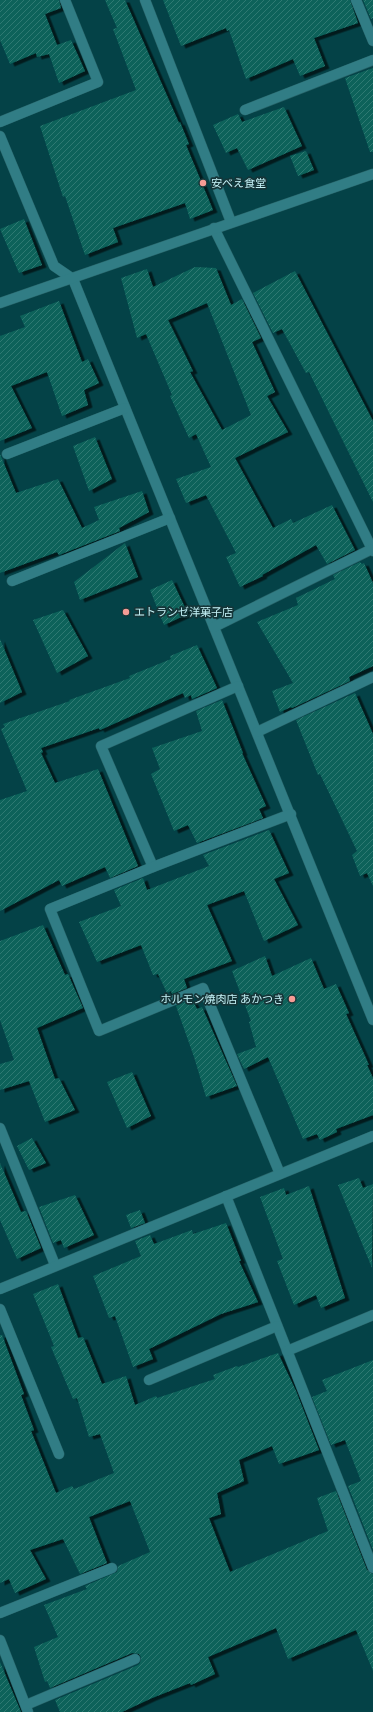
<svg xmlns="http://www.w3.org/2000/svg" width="373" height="1712" viewBox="0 0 373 1712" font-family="Signika,'Noto Sans JP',sans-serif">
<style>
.building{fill:url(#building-hatch);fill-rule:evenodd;filter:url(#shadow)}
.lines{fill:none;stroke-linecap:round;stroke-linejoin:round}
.minor-casing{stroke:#276267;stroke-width:11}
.minor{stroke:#317d85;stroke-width:10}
.poi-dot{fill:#f59c95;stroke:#153538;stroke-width:1.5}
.labels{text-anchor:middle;stroke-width:3.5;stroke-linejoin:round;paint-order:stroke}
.poi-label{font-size:11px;fill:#c6f4f9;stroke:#153538;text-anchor:start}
</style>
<defs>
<pattern id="building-hatch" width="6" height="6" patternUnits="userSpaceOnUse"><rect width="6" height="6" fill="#0c625a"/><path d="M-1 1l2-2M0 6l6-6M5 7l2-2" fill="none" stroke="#2e7972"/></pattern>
<filter id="shadow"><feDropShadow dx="4.5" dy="2.5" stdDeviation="0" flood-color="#0009"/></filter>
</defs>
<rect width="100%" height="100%" fill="#044247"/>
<g class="building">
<path d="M0 0H59L61 8 45 14 57 45 71 40 85 71 59 83 49 54 37 57 36 53 10 64 0 40Z"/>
<path d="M105 0H125L179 123 180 122 189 144 186 145 213 210 190 219 185 203 113 228 118 242 85 255 65 196 63 197 40 126 136 90 113 29 117 28Z"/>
<path d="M163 0H350L358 23 314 38 325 66 300 76 293 59 246 79 229 30 227 31 226 28 181 46Z"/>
<path d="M363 0H373V18L371 19Z"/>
<path d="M373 68V152H370L345 78Z"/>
<path d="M284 107 302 146 248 170 237 148 226 153 213 125 238 114 242 122Z"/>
<path d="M306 151 314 170 298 176 290 156Z"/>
<path d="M24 219 42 265 19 273 0 229Z"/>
<path d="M195 267 216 268 231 305 242 299 261 338 252 342 275 392 267 396 288 432 235 458 273 528 291 519 293 523 332 505 355 550 327 564 316 545 262 575 263 576 240 587 226 557 236 553 206 495 186 503 176 479 211 467 196 434 189 438 170 396 172 395 146 334 137 338 121 278 147 269 153 287ZM207 303 251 415 222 430 190 372 193 371 168 320Z"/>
<path d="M295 271 373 421V502L309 372 306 373 282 329 273 333 253 293Z"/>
<path d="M59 301 82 362 88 359 99 383 84 390 88 405 62 416 47 372 11 386 32 428 0 441V336L25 327 20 316Z"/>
<path d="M95 437 112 479 89 491 73 446Z"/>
<path d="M0 454 16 493 58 479 82 528 99 520 94 507 142 491 149 512 119 528 120 531 59 555 57 552 0 573Z"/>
<path d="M125 543 138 577 80 600 74 582Z"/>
<path d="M360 562 362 564 364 563 373 583V666L349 677 350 681 292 708 291 707 280 712 272 691 293 683 257 622 298 605 296 598 335 579 333 575Z"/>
<path d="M172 580 188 614 164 625 150 590Z"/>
<path d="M63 610 88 656 57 673 33 620Z"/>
<path d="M0 639 22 692 0 703Z"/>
<path d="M197 645 217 688 192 699 191 695 185 698 183 693 100 730 99 728 41 748 43 752 41 753 55 783 98 769 138 866 110 878 105 867 62 886 59 880 0 911V800L27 791 1 729 5 727 3 724 70 701 69 700 130 678 129 676 171 659 170 656Z"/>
<path d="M355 693 373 734V886L367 873 360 876 352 855 357 851 320 774 318 775 296 720Z"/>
<path d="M222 700 243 753H242L266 806 259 809 263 818 197 843 188 825 174 831 151 774 160 769 152 748 202 731 196 711Z"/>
<path d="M269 830 289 873 274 879 298 925 264 941 244 891 207 905 232 961 184 979 187 988 172 994 171 991 167 993 158 974 153 975 141 945 97 962 79 922 121 906 114 890 143 878 147 890 209 866 203 855Z"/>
<path d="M43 925 65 975 68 974 83 1008 37 1028 55 1079 59 1078 75 1110 45 1122 29 1081 0 1090V1064L14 1060 0 1020V941Z"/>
<path d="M265 956 272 976 311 958 324 989 336 984 349 1013 346 1014 369 1065H367L373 1078V1115L336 1129 337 1132 320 1140 317 1134 303 1139 268 1057 244 1069 237 1054 256 1047 249 1022 251 1021 232 971Z"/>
<path d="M192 999 197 1009 202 1007 237 1086 206 1097 194 1057 176 1006Z"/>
<path d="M132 1072 151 1116 127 1128 107 1082Z"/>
<path d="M32 1138 46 1163 29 1170 17 1146Z"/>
<path d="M0 1163 21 1212 26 1211 41 1248 17 1259 0 1220Z"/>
<path d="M359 1178 363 1188 373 1184 372 1268 338 1185Z"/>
<path d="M309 1186 345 1298 321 1308 316 1295 294 1305 277 1261 283 1259 260 1197 284 1188 286 1195Z"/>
<path d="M75 1195 94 1235 64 1248 61 1240 53 1243 39 1207Z"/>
<path d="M140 1210 145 1223 131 1228 126 1215Z"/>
<path d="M226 1223 241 1261H239L258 1302 221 1314 149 1349 153 1359 133 1367 115 1316 109 1318 93 1276 141 1256 135 1241 150 1235 154 1244 192 1230 193 1234Z"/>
<path d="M58 1284 78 1338 83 1337 102 1384 126 1376 135 1405 156 1396 157 1398 215 1379 213 1375 237 1366 238 1367 278 1353 296 1391 319 1450 279 1464 272 1446 239 1460 244 1481 217 1493 221 1514 209 1518 230 1572 328 1531 317 1498 336 1491 367 1570 373 1574V1671L356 1630 288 1659 276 1628 208 1657 215 1674 191 1685 190 1683 152 1698 122 1712H60L55 1700 138 1665 140 1663 141 1657 139 1654 132 1653 50 1688 47 1681 45 1682 34 1647 58 1637 44 1605 87 1589 85 1586 117 1572 118 1566 150 1552 130 1501 89 1517 107 1563 80 1574 63 1539 30 1550 46 1579 15 1593 9 1579 0 1583V1335H2L24 1394 21 1395 34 1430 31 1431 56 1493 72 1486 74 1489 114 1473 100 1434 89 1437 77 1398 73 1399 51 1347 54 1346 33 1294Z"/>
<path d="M373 1360V1550L348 1486 361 1481 345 1440 331 1445 312 1397 327 1391 322 1380Z"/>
<path d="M0 1662 21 1712H0Z"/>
</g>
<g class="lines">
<defs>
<g id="minor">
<path d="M145 0 231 222"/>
<path d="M356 0 373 41"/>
<path d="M245 110 373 60"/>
<path d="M0 122 98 82 65 0"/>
<path d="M0 136 54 266 73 279 373 1020"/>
<path d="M214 228 373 551"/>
<path d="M0 303 373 174"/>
<path d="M7 454 125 408"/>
<path d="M12 581 170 518"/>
<path d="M214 627 372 549"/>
<path d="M257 732 373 677"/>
<path d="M153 867 101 746 238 686"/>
<path d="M0 1128 55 1265"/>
<path d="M280 1174 203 988 99 1031 50 909 153 867 291 814"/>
<path d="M226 1196 373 1568"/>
<path d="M0 1289 373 1136"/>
<path d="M0 1309 59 1454"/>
<path d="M287 1351 373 1315"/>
<path d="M149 1380 277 1326"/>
<path d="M0 1613 112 1568"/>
<path d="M0 1640 28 1712"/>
<path d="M26 1705 135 1659"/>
</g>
</defs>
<use href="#minor" class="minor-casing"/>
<use href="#minor" class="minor"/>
</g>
<g class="poi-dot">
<circle cx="203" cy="183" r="4"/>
<circle cx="126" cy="612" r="4"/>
<circle cx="292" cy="999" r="4"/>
</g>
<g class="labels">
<g class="poi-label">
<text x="211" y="187">安べえ食堂</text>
<text x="134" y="616">エトランゼ洋菓子店</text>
<text x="284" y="1003" text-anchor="end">ホルモン焼肉店 あかつき</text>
</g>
</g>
</svg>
